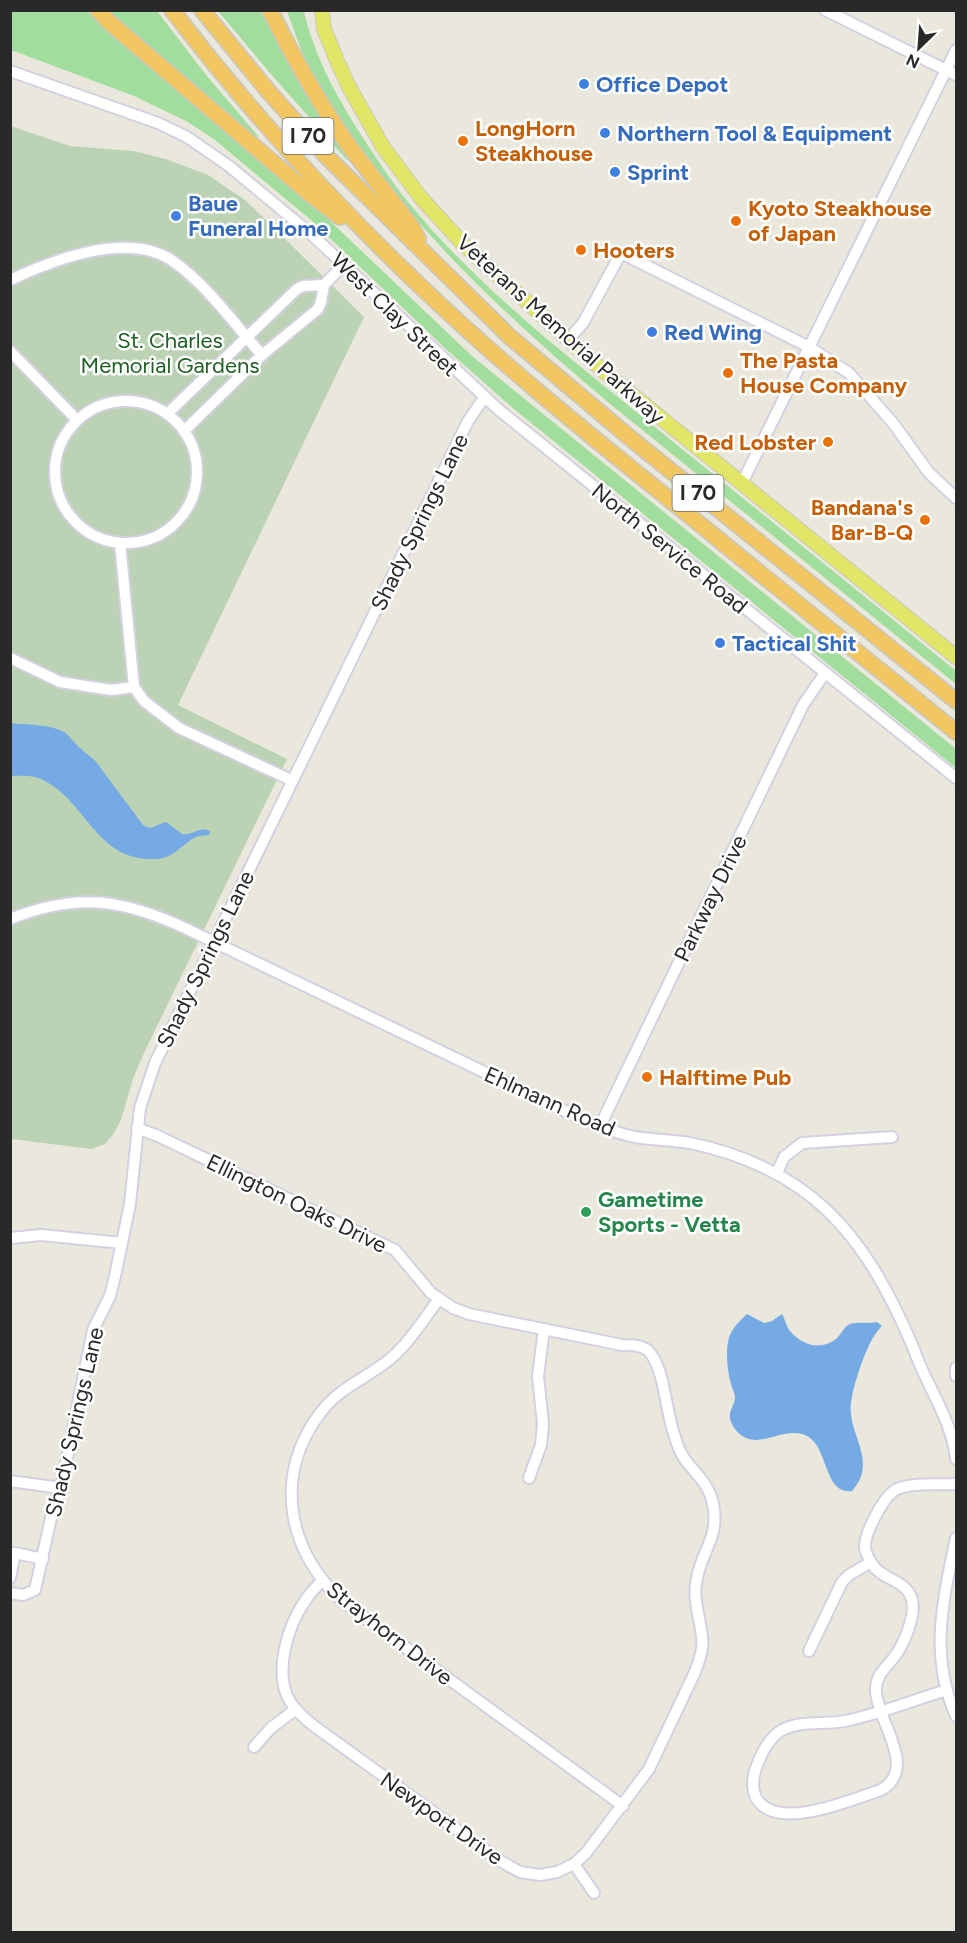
<svg xmlns="http://www.w3.org/2000/svg" width="967" height="1943" viewBox="0 0 967 1943" font-family="Figtree,sans-serif">
<style>
.green{fill:#a1dd9c}
.cemetery{fill:#bbd3b4}
.water{fill:#76aae5}
.lines{fill:none;stroke-linecap:round;stroke-linejoin:round}
.minor-casing{stroke:#d3d1e1;stroke-width:14}
.major-casing{stroke:#c7c7c7;stroke-width:16}
.highway-casing{stroke:#c7c7c7;stroke-width:18}
.minor{stroke:#fff;stroke-width:10}
.major{stroke:#e1e666;stroke-width:14}
.highway{stroke:#f2c660;stroke-width:15}
.shop-dot{fill:#3f7fe0;stroke:#fff;stroke-width:2}
.food-dot{fill:#e8710a;stroke:#fff;stroke-width:2}
.leisure-dot{fill:#2e9e5b;stroke:#fff;stroke-width:2}
.labels{text-anchor:middle;stroke-width:5;stroke-linejoin:round;paint-order:stroke}
.shield{fill:#fff;stroke:#696969;stroke-width:1.5}
.shield-label{font-size:21px;font-weight:bold;fill:#292929}
.shop-label{font-size:22px;font-weight:bold;fill:#366cbe;stroke:#fff;text-anchor:start}
.food-label{font-size:22px;font-weight:bold;fill:#c56008;stroke:#fff;text-anchor:start}
.street-label{font-size:22px;fill:#292929;stroke:#fff}
.park-label{font-size:22px;fill:#1f6023;stroke:#fff}
.leisure-label{font-size:22px;font-weight:bold;fill:#27864d;stroke:#fff;text-anchor:start}
</style>
<rect width="100%" height="100%" fill="#eae8dc"/>
<g class="green">
<path d="M10 11H87L107 32 310 202 473 357 956 749V768L514 409 446 349 311 220 215 140 188 122 134 96 11 50Z"/>
<path d="M110 11H157L206 75 258 136 254 140Z"/>
<path d="M218 11H260L303 86 349 159 347 160 270 73Z"/>
<path d="M287 11 304 12C314 54 333 90 356 127 374 155 392 183 413 208 488 298 587 371 677 445 770 520 863 595 956 671V684L609 403C513 322 419 237 349 131 334 109 317 86 306 62 299 45 293 27 287 11Z"/>
</g>
<path class="cemetery" d="M11 126 70 146 134 151 166 159 208 175 245 200 266 220 364 317 178 705 287 759 143 1055 133 1079 121 1120 114 1133 105 1144 91 1149 11 1139Z"/>
<g class="water">
<path d="M11 723C27 725 47 724 62 731 69 734 73 742 79 747 89 757 94 757 102 770L143 825 150 828 166 822 182 834C193 836 198 826 210 831L209 835C205 836 200 835 196 837 182 844 173 859 156 859 93 862 87 797 38 778 29 775 20 776 11 776Z"/>
<path d="M747 1314 764 1323 772 1321 782 1314C785 1319 786 1326 790 1331 802 1345 820 1351 836 1339 841 1335 843 1328 848 1325 855 1321 868 1324 877 1322L882 1326C880 1328 878 1330 876 1333 866 1347 853 1385 851 1403 847 1435 879 1460 852 1491 825 1495 828 1451 810 1438 789 1423 764 1448 744 1437 737 1433 729 1423 730 1415 730 1409 735 1404 735 1397 735 1393 732 1389 731 1384 727 1370 724 1343 732 1331 736 1324 742 1319 747 1314Z"/>
</g>
<g class="lines">
<defs>
<g id="minor">
<path d="M825 10 956 75"/>
<path d="M10 71 158 123 187 137 229 166 311 234 499 410 956 778"/>
<path d="M10 280C55 259 133 229 177 264 209 288 236 326 262 355"/>
<path d="M568 340 583 323 621 253 809 347 849 373 893 423 929 473 956 498"/>
<path d="M10 351 77 420"/>
<circle cx="126" cy="472" r="71"/>
<path d="M167 414 297 289 303 286 324 285"/>
<path d="M184 431 262 355 318 309 321 302 324 285 344 264"/>
<path d="M742 483 956 50"/>
<path d="M120 543 134 687 144 701 179 728 291 780"/>
<path d="M10 658 60 682 111 690 134 687"/>
<path d="M10 919C78 892 124 899 189 930L567 1112C589 1122 611 1132 635 1137 653 1140 672 1140 690 1143 809 1168 863 1232 910 1340 916 1354 921 1369 928 1382 940 1407 953 1431 956 1459"/>
<path d="M600 1126 803 705 825 673"/>
<path d="M137 1128 158 1136 395 1250 431 1293 453 1308 469 1314 622 1345C633 1345 645 1345 651 1354 665 1373 666 1414 675 1437 677 1444 680 1452 684 1458 695 1474 709 1483 713 1504 720 1536 702 1550 697 1578 692 1598 700 1617 702 1637 704 1649 699 1661 695 1672L649 1769 586 1853 574 1864 557 1872 540 1875 520 1872 502 1862 314 1726C305 1719 297 1712 291 1703 272 1674 288 1624 307 1598 311 1592 317 1586 322 1581"/>
<path d="M777 1173 784 1157 802 1143 892 1137"/>
<path d="M10 1238 41 1235 122 1243"/>
<path d="M439 1299C424 1319 409 1343 390 1359 367 1378 339 1388 321 1412 272 1475 287 1554 346 1604L623 1806"/>
<path d="M956 1368V1376"/>
<path d="M529 1478 541 1445 543 1424 538 1376 544 1329"/>
<path d="M10 1481 61 1488"/>
<path d="M956 1538C943 1600 929 1656 956 1716"/>
<path d="M10 1578 15 1553 43 1559"/>
<path d="M10 1593 23 1595 35 1590 51 1518 61 1488 93 1330 110 1296 115 1276 130 1204 140 1108 155 1063 468 421 484 398"/>
<path d="M809 1651 842 1582 849 1575 871 1562"/>
<path d="M947 1690C913 1700 880 1714 845 1721 825 1725 801 1720 782 1730 768 1738 760 1756 755 1771 752 1781 752 1794 759 1802 782 1830 853 1799 881 1790 919 1768 877 1722 876 1691 875 1675 887 1667 895 1656 904 1644 916 1615 912 1600 907 1581 887 1581 875 1568 871 1563 866 1554 865 1548 864 1534 884 1495 897 1489 914 1482 938 1485 956 1484"/>
<path d="M254 1747 271 1728 296 1709"/>
<path d="M574 1864 594 1893"/>
</g>
<path id="major" d="M322 10 324 29 338 63 349 87 383 147 421 198 464 245 608 375 956 657"/>
<g id="highway">
<path d="M98 10 109 22 311 195 340 217"/>
<path d="M172 10C246 107 328 198 416 282 501 364 593 438 685 512 775 586 866 659 956 732"/>
<path d="M202 10 268 91 325 155 510 337 635 442 956 701"/>
<path d="M270 10C293 57 319 103 349 146 369 173 391 199 411 226L418 239"/>
</g>
</defs>
<use href="#minor" class="minor-casing"/>
<use href="#major" class="major-casing"/>
<use href="#highway" class="highway-casing"/>
<use href="#minor" class="minor"/>
<use href="#major" class="major"/>
<use href="#highway" class="highway"/>
</g>
<g class="shop-dot">
<circle cx="584" cy="84" r="6"/>
<circle cx="605" cy="133" r="6"/>
<circle cx="615" cy="172" r="6"/>
<circle cx="176" cy="216" r="6"/>
<circle cx="652" cy="332" r="6"/>
<circle cx="720" cy="643" r="6"/>
</g>
<g class="food-dot">
<circle cx="463" cy="141" r="6"/>
<circle cx="736" cy="221" r="6"/>
<circle cx="581" cy="250" r="6"/>
<circle cx="728" cy="373" r="6"/>
<circle cx="828" cy="442" r="6"/>
<circle cx="925" cy="520" r="6"/>
<circle cx="647" cy="1077" r="6"/>
</g>
<circle class="leisure-dot" cx="586" cy="1212" r="6"/>
<g class="labels">
<g class="shield">
<rect x="282.5" y="118" width="51" height="36" rx="4.5"/>
<rect x="672.5" y="475" width="51" height="36" rx="4.5"/>
</g>
<g class="shield-label">
<text x="308" y="143">I 70</text>
<text x="698" y="500">I 70</text>
</g>
<g class="shop-label">
<text x="596" y="92">Office Depot</text>
<text x="617" y="141">Northern Tool &amp; Equipment</text>
<text x="627" y="180">Sprint</text>
<text x="188" y="211">Baue<tspan x="188" dy="25">Funeral Home</tspan></text>
<text x="664" y="340">Red Wing</text>
<text x="732" y="651">Tactical Shit</text>
</g>
<g class="food-label">
<text x="475" y="136">LongHorn<tspan x="475" dy="25">Steakhouse</tspan></text>
<text x="748" y="216">Kyoto Steakhouse<tspan x="748" dy="25">of Japan</tspan></text>
<text x="593" y="258">Hooters</text>
<text x="740" y="368">The Pasta<tspan x="740" dy="25">House Company</tspan></text>
<text x="816" y="450" text-anchor="end">Red Lobster</text>
<text x="913" y="515" text-anchor="end">Bandana's<tspan x="913" dy="25">Bar-B-Q</tspan></text>
<text x="659" y="1085">Halftime Pub</text>
</g>
<g class="street-label">
<text transform="translate(395 314) rotate(44)" y="8">West Clay Street</text>
<text transform="translate(561 329) rotate(42)" y="8">Veterans Memorial Parkway</text>
<text transform="translate(419 522) rotate(-64)" y="8">Shady Springs Lane</text>
<text transform="translate(670 548) rotate(39)" y="8">North Service Road</text>
<text transform="translate(710 898) rotate(-64)" y="8">Parkway Drive</text>
<text transform="translate(205 959) rotate(-64)" y="8">Shady Springs Lane</text>
<text transform="translate(550 1101) rotate(24)" y="8">Ehlmann Road</text>
<text transform="translate(297 1203) rotate(26)" y="8">Ellington Oaks Drive</text>
<text transform="translate(74 1422) rotate(-77)" y="8">Shady Springs Lane</text>
<text transform="translate(390 1633) rotate(38)" y="8">Strayhorn Drive</text>
<text transform="translate(442 1818) rotate(35)" y="8">Newport Drive</text>
</g>
<g class="park-label">
<text x="170" y="348">St. Charles<tspan x="170" dy="25">Memorial Gardens</tspan></text>
</g>
<g class="leisure-label">
<text x="598" y="1207">Gametime<tspan x="598" dy="25">Sports - Vetta</tspan></text>
</g>
</g>
<rect width="967" height="1943" fill="none" stroke="#292929" stroke-width="24"/>
<g transform="translate(919 48) rotate(205)" stroke="#ffffff" stroke-width="4.5" paint-order="stroke">
<path d="M0-4.5L10 22L0 15L-10 22Z" fill="#292929"/>
<text y="-9" font-size="16" font-weight="bold" text-anchor="middle" fill="#292929">N</text>
</g>
</svg>
